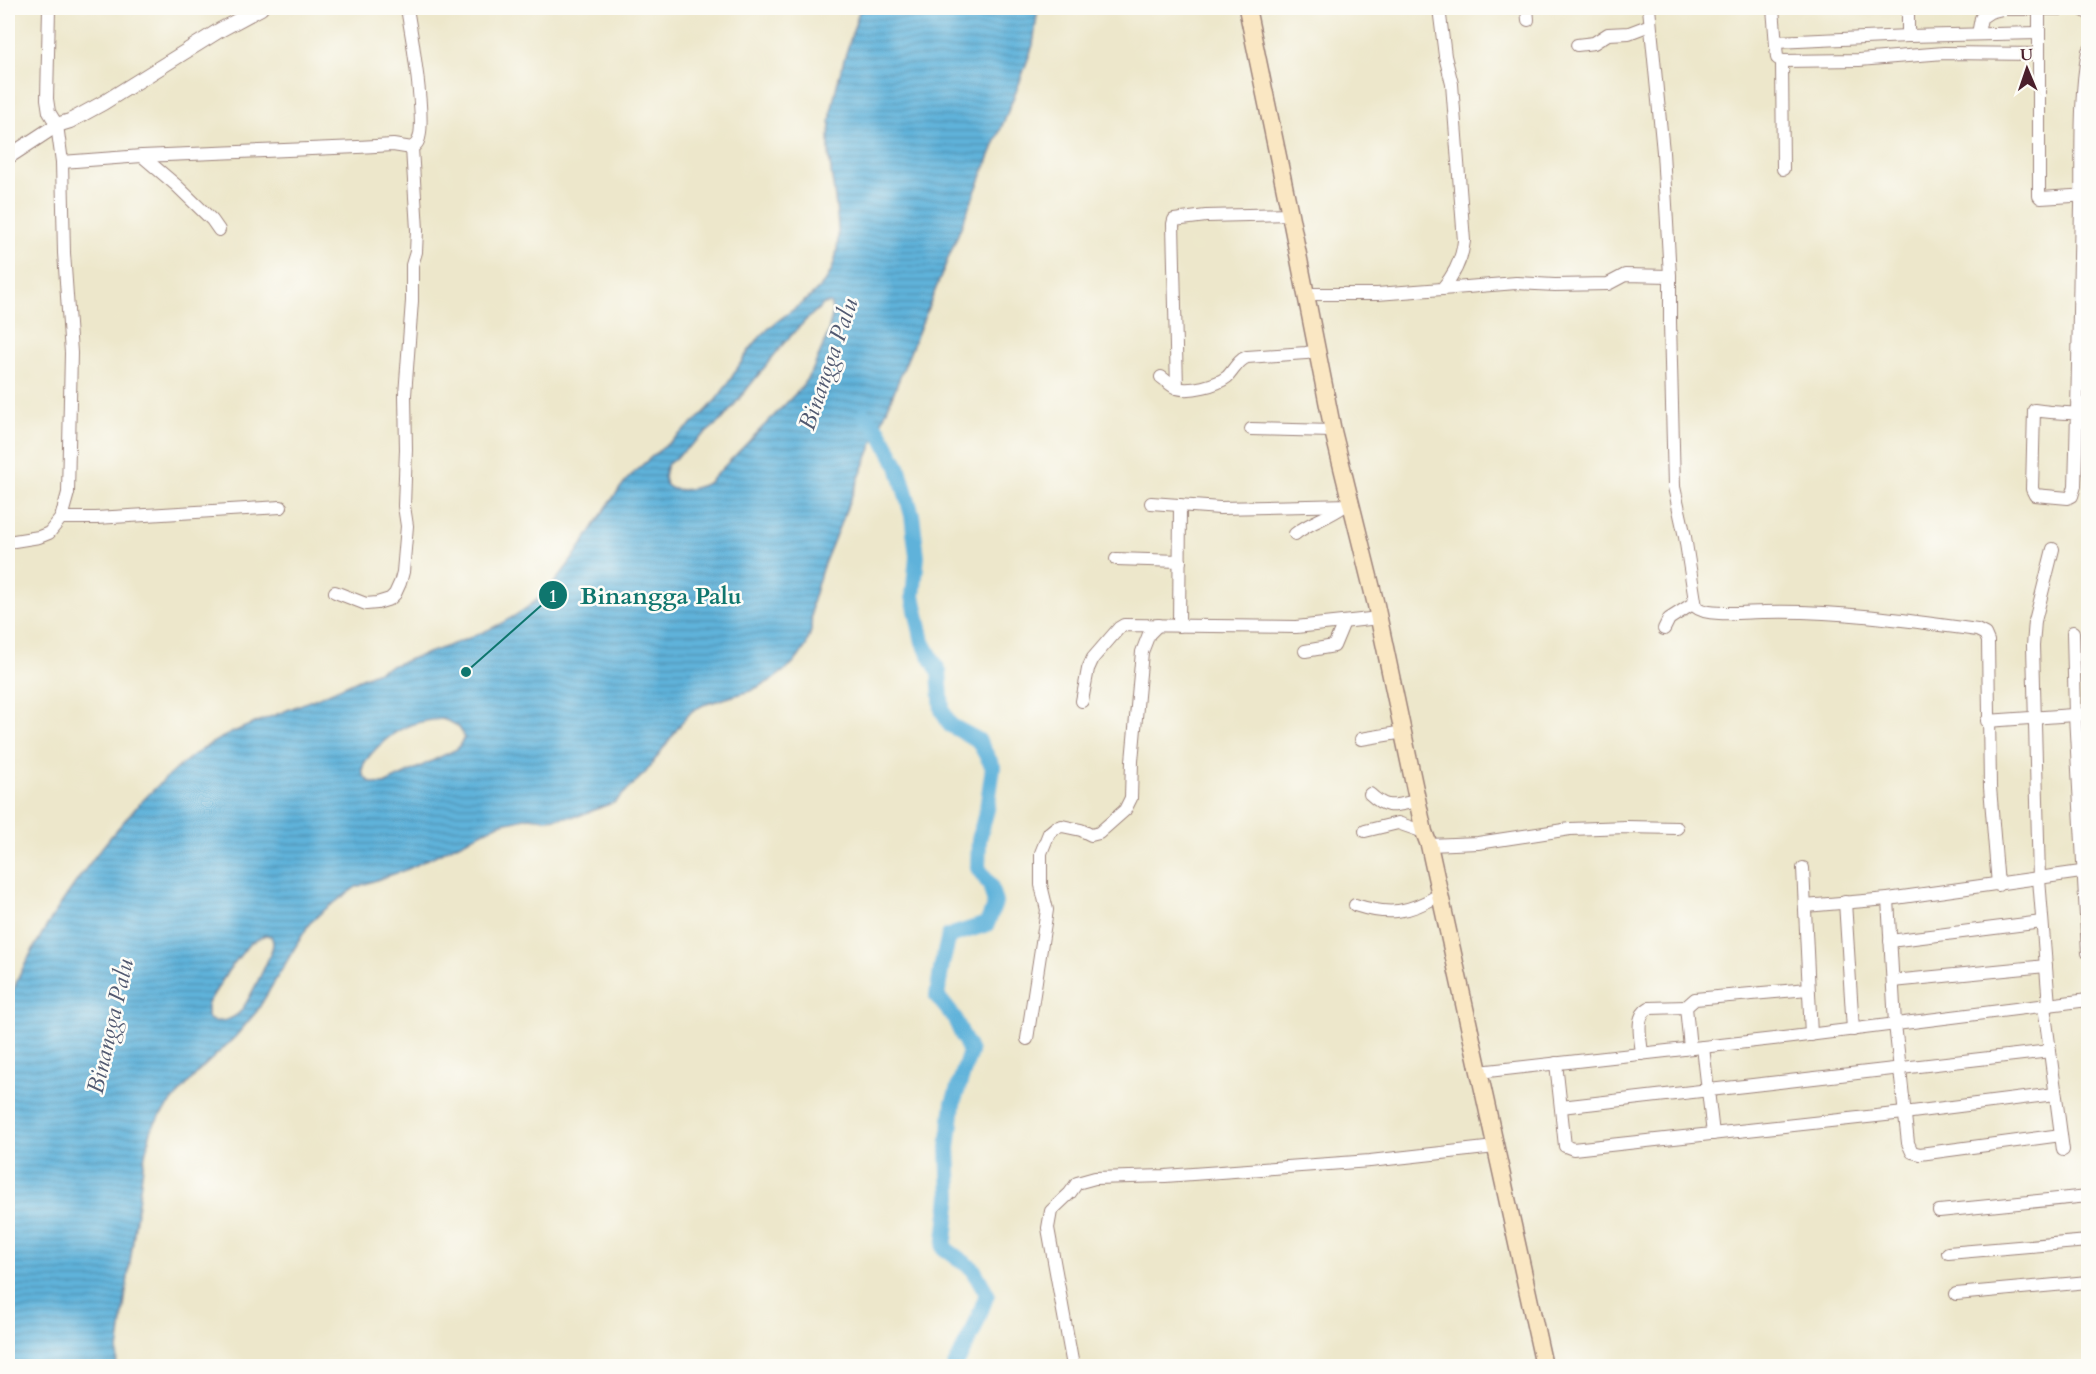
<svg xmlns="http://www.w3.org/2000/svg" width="2096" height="1374" viewBox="0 0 2096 1374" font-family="Cardo,serif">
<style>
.water{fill:url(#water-rules);stroke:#546882;stroke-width:1.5;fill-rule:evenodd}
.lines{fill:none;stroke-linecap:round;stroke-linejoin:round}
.river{stroke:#5fb2da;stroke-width:16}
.minor-casing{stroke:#9c837b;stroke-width:14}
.tertiary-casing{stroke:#9c837b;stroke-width:16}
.secondary-casing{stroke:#9c837b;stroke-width:19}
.minor{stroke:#fff;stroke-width:12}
.tertiary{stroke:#fff;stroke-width:14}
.secondary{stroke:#fae7c3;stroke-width:16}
.labels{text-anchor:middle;stroke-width:5;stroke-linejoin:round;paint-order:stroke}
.water-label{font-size:24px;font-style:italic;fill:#525a71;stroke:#fdfcf7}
.leader{fill:none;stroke:#0f766e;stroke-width:2}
.callout-dot{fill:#0f766e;stroke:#fdfcf7;stroke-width:2}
.mark-label{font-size:18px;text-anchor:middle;font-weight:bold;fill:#fff}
.callout-label{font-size:24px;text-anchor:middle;font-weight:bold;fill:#0f766e;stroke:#fdfcf7;stroke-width:5;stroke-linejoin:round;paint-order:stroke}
</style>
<defs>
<pattern id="water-rules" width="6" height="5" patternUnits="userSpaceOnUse" patternTransform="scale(1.5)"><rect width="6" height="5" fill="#5fb2da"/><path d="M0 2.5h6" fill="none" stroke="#5090b1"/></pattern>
</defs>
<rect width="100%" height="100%" fill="#fdfcf7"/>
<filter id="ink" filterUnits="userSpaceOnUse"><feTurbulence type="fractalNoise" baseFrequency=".0167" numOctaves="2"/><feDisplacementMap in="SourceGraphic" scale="12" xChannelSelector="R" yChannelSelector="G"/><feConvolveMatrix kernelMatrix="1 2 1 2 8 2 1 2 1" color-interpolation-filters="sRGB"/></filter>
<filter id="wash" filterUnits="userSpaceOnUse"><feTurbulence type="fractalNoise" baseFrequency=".008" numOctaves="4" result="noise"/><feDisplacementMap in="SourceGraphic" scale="24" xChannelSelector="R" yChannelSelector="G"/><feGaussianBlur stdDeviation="1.35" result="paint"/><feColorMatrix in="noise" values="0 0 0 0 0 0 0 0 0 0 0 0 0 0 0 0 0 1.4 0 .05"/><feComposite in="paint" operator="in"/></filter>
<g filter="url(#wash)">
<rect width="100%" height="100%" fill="#ede7cb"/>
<path class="water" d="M860 8H1038L1033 45 1019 84 822 569 812 603 811 631 806 646 798 658 787 669 770 681 750 691 703 705 692 711 683 721 646 772 615 802 578 816 546 819 529 817 499 824 408 869 356 887 323 911 309 924 257 1011 235 1037 199 1071 163 1112 152 1127 144 1159 116 1366H8L9 1007C12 979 50 920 67 895 101 845 151 784 201 750 230 730 265 720 297 706 328 694 358 679 388 667 433 650 485 637 525 609 570 578 591 523 625 482 651 452 689 432 715 401 733 380 743 353 764 333 783 313 813 301 828 277 849 242 831 190 829 152 827 101 846 56 860 8ZM830 303 833 312 827 336 813 369 801 388 708 483C690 492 654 497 667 465L723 419 784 343 806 320 824 304ZM442 719C453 723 461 725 464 738L457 749 384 784C367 785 355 773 368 758 374 750 384 741 392 735 406 724 425 720 442 719ZM265 935 271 936C272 939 273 940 273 944 272 955 247 1004 240 1012 232 1020 220 1023 210 1020L207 1016V1005L228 971 249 944Z"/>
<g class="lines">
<path class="river" d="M864 415 879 431 898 466 912 515 917 556 913 596 923 642 939 672 942 710 950 725 978 740 993 767 987 809 979 839 978 868 990 885 995 903 987 924 949 936 942 964 937 996 954 1017 970 1052 953 1103 948 1148 950 1196 944 1248 973 1269 987 1294 974 1329 955 1366"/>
</g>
</g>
<g filter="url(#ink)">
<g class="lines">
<defs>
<g id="minor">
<path d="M1527 8 1528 20"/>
<path d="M1649 8 1663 152 1670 276V322L1674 487 1685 537 1696 607C1707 617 1747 612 1763 612 1835 610 1906 620 1977 630L1985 634 1988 641 1990 787 1998 885"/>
<path d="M1773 8 1777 58 1782 61 1859 60 1944 53 2038 54"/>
<path d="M1908 8V36"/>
<path d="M2039 8V196L2041 198 2088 195"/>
<path d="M1978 34 1981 18 1990 12 2002 9H2081L2088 13"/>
<path d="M1776 42 1908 36 2038 33"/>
<path d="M1577 45 1594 43 1608 34 1629 33 1650 25"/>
<path d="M2088 51C2079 99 2082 157 2081 207 2079 300 2078 393 2075 486L2072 496 2068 498 2035 495 2032 489 2034 410C2052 413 2070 413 2088 414"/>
<path d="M1782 61 1783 169"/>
<path d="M142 156 176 185 212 220 219 230"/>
<path d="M62 162 142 156 358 147 393 145 412 148C414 146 417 144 418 141 427 125 411 30 407 8"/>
<path d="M1442 289 1516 283 1555 285 1608 284 1625 275 1670 276"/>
<path d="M1305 294H1377L1442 289C1454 275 1462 260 1464 241L1452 84 1445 56 1439 8"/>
<path d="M1161 377C1166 380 1172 387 1177 388 1190 392 1217 385 1227 377 1234 370 1238 360 1247 357L1306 353 1318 351"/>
<path d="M1177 388 1173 224 1174 220 1206 216 1290 214"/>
<path d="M1251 429 1333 431"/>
<path d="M1151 503 1220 508 1352 505"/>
<path d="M61 518H96L281 507"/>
<path d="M1295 534C1310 522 1328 518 1344 506"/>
<path d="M8 542 39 537 49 533 61 518 68 493 71 353 64 253 62 162 57 125 49 112 47 99 49 8"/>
<path d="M1116 559 1180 561"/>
<path d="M335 592 366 604 377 603 390 599 395 594 400 583 403 572 407 526 404 506 406 449 405 395 412 301V265L416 252 417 230 412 148"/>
<path d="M1179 626 1180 505"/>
<path d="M1664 629 1669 619 1694 603"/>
<path d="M2073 632 2075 715 2088 953"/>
<path d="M1305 651 1334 646 1344 622"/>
<path d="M1082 701 1088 669 1093 658 1119 628 1124 625 1296 627 1379 618"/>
<path d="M1987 721 2088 714"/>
<path d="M1361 739 1404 732"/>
<path d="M1370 794C1388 811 1395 805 1417 801"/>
<path d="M1365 831 1398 823 1424 832"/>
<path d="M1429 845 1478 843 1570 829 1627 827 1677 828"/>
<path d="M1803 868 1811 1035"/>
<path d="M1888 899 1895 1024 1908 1143 1912 1152 1920 1154 2061 1135"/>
<path d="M1845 902 1853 1030"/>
<path d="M1355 905C1389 916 1409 913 1439 895"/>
<path d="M1805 906 1888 899 2088 871"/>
<path d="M1890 941 2042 922"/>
<path d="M1893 981 2046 966"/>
<path d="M2049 1005 2039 879 2033 646 2035 621 2053 549"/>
<path d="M2044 1006 2063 1150"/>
<path d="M1027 1039 1047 910 1041 885V853L1049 833 1055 828 1062 826 1081 830 1091 835 1099 833 1125 810 1131 798 1132 761 1142 652 1149 634 1158 625"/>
<path d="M1703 1047 1713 1134"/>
<path d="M1690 1048 1686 1007 1695 999 1808 989"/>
<path d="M1642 1054C1641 1039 1634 1016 1649 1008L1686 1007"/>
<path d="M1556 1063 1565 1146 1573 1149 1904 1113 2055 1094"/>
<path d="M1479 1072 1792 1037 2088 1000"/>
<path d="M1561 1107 2050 1051"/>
<path d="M1939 1211 2088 1196"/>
<path d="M1948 1253 2088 1241"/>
<path d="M1956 1294 2088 1282"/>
<path d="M1073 1366 1048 1228 1051 1211 1070 1193 1077 1183 1095 1178 1165 1176 1370 1161 1495 1147"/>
</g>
<path id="tertiary" d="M8 157 57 125 70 121 103 103 220 30 261 8"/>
<path id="secondary" d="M1247 8 1290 214 1333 431 1376 605 1424 832 1429 845 1544 1366"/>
</defs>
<use href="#minor" class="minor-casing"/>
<use href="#tertiary" class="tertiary-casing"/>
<use href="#secondary" class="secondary-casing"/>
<use href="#minor" class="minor"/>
<use href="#tertiary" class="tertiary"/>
<use href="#secondary" class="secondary"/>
</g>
</g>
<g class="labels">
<g class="water-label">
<text transform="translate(828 364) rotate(-71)" y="8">Binangga Palu</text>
<text transform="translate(110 1026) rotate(-77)" y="8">Binangga Palu</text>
</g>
</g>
<path class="leader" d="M466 672L553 595"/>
<g class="callout-dot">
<circle cx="466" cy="672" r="6"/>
<circle cx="553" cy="595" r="15"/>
</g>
<g class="mark-label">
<text x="553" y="602">1</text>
</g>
<g class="callout-label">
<text x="661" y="604">Binangga Palu</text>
</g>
<rect width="2096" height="1374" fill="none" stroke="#fdfcf7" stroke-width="30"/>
<g transform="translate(2027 69) rotate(358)" stroke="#fdfcf7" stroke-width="4.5" paint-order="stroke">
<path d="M0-4.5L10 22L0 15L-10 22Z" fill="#4a1f2b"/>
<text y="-9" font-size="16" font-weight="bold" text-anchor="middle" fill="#4a1f2b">U</text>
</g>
</svg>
